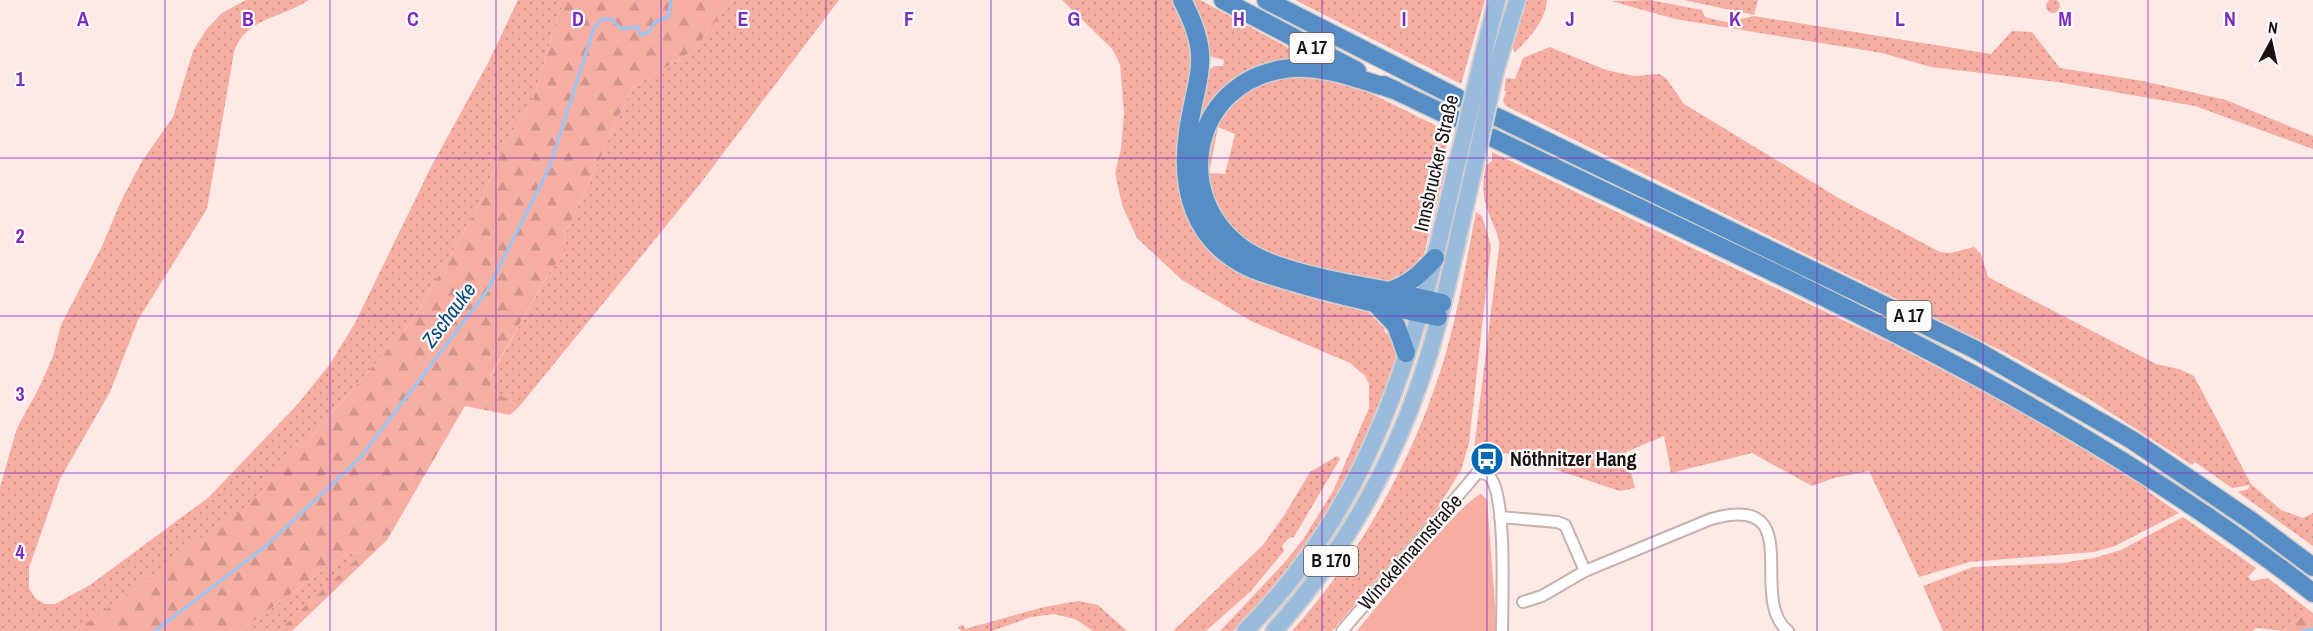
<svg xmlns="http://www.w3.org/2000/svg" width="2313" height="631" viewBox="0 0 2313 631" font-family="'Archivo Narrow',sans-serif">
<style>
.grass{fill:url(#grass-dots);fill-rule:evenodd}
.forest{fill:url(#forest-firs)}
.park{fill:#f6aea3}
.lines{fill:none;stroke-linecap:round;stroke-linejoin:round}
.stream{stroke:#98c6f6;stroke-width:3}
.minor-casing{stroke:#c7b1ad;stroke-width:14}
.primary-casing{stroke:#d1cfcf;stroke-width:20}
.motorway-casing{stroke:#d1cfcf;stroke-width:21}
.minor{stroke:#fff;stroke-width:10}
.primary{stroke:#9abbdc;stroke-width:16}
.motorway{stroke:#568dc4;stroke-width:18}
.primary-bridge-casing{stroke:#d1cfcf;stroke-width:20;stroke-linecap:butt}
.primary-bridge{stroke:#9abbdc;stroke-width:16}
.grid{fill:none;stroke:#7b2cbf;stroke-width:1.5;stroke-opacity:0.55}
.labels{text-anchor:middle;stroke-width:4.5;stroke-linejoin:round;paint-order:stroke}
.shield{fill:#fcfcfc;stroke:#5d5857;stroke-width:1.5}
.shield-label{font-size:18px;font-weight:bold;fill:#191110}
.street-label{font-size:20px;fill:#191110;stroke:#fcfcfc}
.poi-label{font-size:20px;font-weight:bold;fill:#191110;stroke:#fcfcfc;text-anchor:start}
.water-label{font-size:21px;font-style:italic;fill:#06487d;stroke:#fcfcfc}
.grid-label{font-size:20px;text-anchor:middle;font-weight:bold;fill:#7b2cbf;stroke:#fcfcfc;stroke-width:4.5;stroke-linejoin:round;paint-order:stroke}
</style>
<defs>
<pattern id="grass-dots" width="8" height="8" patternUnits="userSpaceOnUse" patternTransform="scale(1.5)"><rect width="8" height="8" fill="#f6aea3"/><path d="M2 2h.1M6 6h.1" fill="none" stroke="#d2958b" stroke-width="1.8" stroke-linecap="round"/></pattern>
<pattern id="forest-firs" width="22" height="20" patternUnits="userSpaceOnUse" patternTransform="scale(1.5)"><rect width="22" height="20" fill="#f6aea3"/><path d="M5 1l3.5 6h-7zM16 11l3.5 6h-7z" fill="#d2958b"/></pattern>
</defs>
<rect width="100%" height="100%" fill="#fdeae7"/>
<g class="grass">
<circle cx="2053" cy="6" r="7"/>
<path d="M246 0H309C282 18 245 18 234 52L207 209 138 320 110 392 60 479 29 568V588L35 598 45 604H55L90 585 209 497 297 405 330 364 355 323 431 167 488 63 518 0H570L559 12 533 100 507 140 476 211 411 323 304 445 293 446 266 489 238 514 190 546 98 617 73 631H0V487L17 428 40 386 53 356 61 325 102 246 121 201 142 161 173 117 193 51 206 30 222 13Z"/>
<path d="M732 0H839L700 184 519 407 495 391 490 377 550 271 566 253 564 237 632 88 694 50Z"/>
<path d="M1062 0H1174L1180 7 1194 57 1177 170 1289 288 1317 300 1368 312 1384 328 1385 333 1390 334 1397 348 1391 388 1337 500 1274 587 1233 631H1220L1284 563 1304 538 1333 491 1369 408V384L1365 376 1350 363 1251 321 1182 280 1137 238 1122 205 1115 173 1121 149 1124 113 1120 64 1112 49Z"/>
<path d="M1191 0H1200L1315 62 1266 68 1200 130 1220 238 1196 127 1208 71 1214 66H1223L1224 60 1209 56Z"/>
<path d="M1295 0H1485L1461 84Z"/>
<path d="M1527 0H1547C1545 22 1530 37 1515 52L1512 47Z"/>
<path d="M1650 0 1702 10 1705 17 1726 22 1754 16 1991 54 2012 31 2032 32 2060 68 2143 81 2226 100 2313 136V149L2195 106 2057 82 1931 67 1882 53 1675 19 1611 1Z"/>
<path d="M1684 0H1758L1754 15Z"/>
<path d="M1550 47 1606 70 1634 76 1659 74 1666 78 1684 104 1842 200 1940 252 1951 253 1974 247 1981 254 1988 277 2156 364 2179 369 2194 376 2251 484 2281 510 2303 518 2313 513V546L2238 492 2248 489 2250 485 2232 488 2195 462 2192 465 2089 399 2006 353 1506 106 1503 101 1506 91H1504L1506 78 1515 79 1523 58Z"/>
<path d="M1315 74 1360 88 1449 132 1443 162 1446 163 1444 175 1423 258 1420 257 1414 268 1400 278 1390 281H1371L1267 257 1250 249 1211 206 1204 154 1224 108 1270 76ZM1218 127 1235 134 1225 174 1209 173Z"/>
<path d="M1492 152 1895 345 2020 411 2147 488 2146 490 2179 513 2115 546 2094 552 1970 562 1919 577 1869 471 1834 478 1812 486 1752 453 1671 473 1664 436 1626 452 1635 488 1620 491 1506 453 1499 455 1498 465 1492 461 1473 457 1499 247C1500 235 1493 226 1489 214 1482 197 1482 182 1486 165L1492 161Z"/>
<path d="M1476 212 1482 216 1491 246 1469 443 1461 470 1437 509 1332 631H1292C1360 555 1413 460 1443 363 1458 314 1466 262 1476 212Z"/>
<path d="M1337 456 1340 459 1294 537 1289 538 1282 546 1284 551 1251 591 1206 631H1173L1263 545 1285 514 1310 472Z"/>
<path d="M2183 517 2256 568 2248 577 2252 581 2268 578 2309 610 2283 631 2257 628 2252 631H1943L1923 586 1973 567 2062 563 2094 558 2121 550Z"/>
<path d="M348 552 363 554 278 631H240Z"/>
<path d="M1078 601 1098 605 1127 631H1093L1075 619 1054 614 1031 617 992 631H962L957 627 963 625 965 629 1044 607Z"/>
</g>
<g class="forest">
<path d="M570 0H732L694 50 632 88 564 237 566 253 550 271 490 376 495 391 519 407 510 415 465 406 387 540 292 631H278L362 554 348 552 240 631H73C115 607 150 575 189 546 216 527 241 512 266 489L267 474 293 446 304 445 411 323 476 211 507 140 533 100 559 12Z"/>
<path d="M2309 610 2313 613V631H2283Z"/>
</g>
<path class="park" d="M1481 494 1487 500 1497 631H1357C1376 608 1462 500 1481 494Z"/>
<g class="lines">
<g class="stream">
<path d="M155 631 266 546 360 458 487 291 549 168 594 28 602 19H611L622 29 638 27 641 35 649 32 655 22 668 17 671 0"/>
<path d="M2303 631 2313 629"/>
</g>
<defs>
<g id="minor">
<path d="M1500 517 1557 522 1565 525 1585 571 1711 519C1810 491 1746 598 1788 631"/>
<path d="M1523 602 1542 596 1585 571"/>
<path d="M1342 631 1468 484 1477 473C1482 473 1487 473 1490 477 1507 497 1502 602 1502 631"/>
</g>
<g id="primary">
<path d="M1481 64 1497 0"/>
<path d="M1495 72 1517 0"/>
<path d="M1245 631C1374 503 1417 341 1456 168"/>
<path d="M1274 631C1341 556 1390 471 1422 376 1444 311 1456 243 1472 177"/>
</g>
<g id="motorway">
<path d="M1182 0C1213 59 1197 72 1188 132 1180 188 1193 240 1248 267 1263 274 1280 278 1296 283 1342 297 1391 307 1438 317"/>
<path d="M1223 0 1357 71"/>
<path d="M1266 0 1458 98"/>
<path d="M1384 85 1453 118"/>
<path d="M1395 90C1360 80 1320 63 1284 69 1191 83 1169 198 1245 250 1276 272 1351 284 1389 291 1409 285 1421 273 1435 258"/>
<path d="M1497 117 1974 349 2132 440 2250 520 2313 567"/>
<path d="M1493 138C1776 275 2063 398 2313 593"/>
<path d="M1389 291 1442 303"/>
<path d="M1374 302 1396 325 1406 353"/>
</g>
</defs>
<use href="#minor" class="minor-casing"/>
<use href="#primary" class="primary-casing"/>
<use href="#motorway" class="motorway-casing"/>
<use href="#minor" class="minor"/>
<use href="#primary" class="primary"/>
<use href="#motorway" class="motorway"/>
<defs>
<g id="primary-bridge">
<path d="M1456 168 1481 64"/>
<path d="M1472 177 1495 72"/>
</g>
</defs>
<use href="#primary-bridge" class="primary-bridge-casing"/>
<use href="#primary-bridge" class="primary-bridge"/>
</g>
<path class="grid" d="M165 0V631M330 0V631M496 0V631M661 0V631M826 0V631M991 0V631M1156 0V631M1322 0V631M1487 0V631M1652 0V631M1817 0V631M1983 0V631M2148 0V631M0 158H2313M0 316H2313M0 473H2313"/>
<defs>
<symbol id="bus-disc" viewBox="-11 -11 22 22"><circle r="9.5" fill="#0368b4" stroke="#fcfcfc"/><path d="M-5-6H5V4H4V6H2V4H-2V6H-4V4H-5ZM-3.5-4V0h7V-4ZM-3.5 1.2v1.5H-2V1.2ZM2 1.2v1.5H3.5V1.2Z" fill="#fff"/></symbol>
</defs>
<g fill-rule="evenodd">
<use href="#bus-disc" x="1468" y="440" width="38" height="38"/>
</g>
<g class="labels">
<g class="shield">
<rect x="1289.5" y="33" width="45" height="30" rx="4.5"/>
<rect x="1886.5" y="301" width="45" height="30" rx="4.5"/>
<rect x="1304" y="546" width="54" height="30" rx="4.5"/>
</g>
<g class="shield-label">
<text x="1312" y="54">A 17</text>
<text x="1909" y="322">A 17</text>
<text x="1331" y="567">B 170</text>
</g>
<g class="street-label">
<text transform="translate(1436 163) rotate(-77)" y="7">Innsbrucker Straße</text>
<text transform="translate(1410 552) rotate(-49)" y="7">Winckelmannstraße</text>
</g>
<g class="poi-label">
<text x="1510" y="466">Nöthnitzer Hang</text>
</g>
<g class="water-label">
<text transform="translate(449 315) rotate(-53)" y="7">Zschauke</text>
</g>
</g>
<g class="grid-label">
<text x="83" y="26">A</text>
<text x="248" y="26">B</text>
<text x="413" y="26">C</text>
<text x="578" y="26">D</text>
<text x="743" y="26">E</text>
<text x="909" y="26">F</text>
<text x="1074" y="26">G</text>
<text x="1239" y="26">H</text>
<text x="1404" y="26">I</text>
<text x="1570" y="26">J</text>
<text x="1735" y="26">K</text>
<text x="1900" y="26">L</text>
<text x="2065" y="26">M</text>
<text x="2230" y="26">N</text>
<text x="20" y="86">1</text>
<text x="20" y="243">2</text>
<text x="20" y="401">3</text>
<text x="20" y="559">4</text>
</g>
<g transform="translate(2271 42) rotate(8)" stroke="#fcfcfc" stroke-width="4.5" paint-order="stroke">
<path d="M0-4.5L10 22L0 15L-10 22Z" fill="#191110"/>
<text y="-9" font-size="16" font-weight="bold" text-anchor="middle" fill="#191110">N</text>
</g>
</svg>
